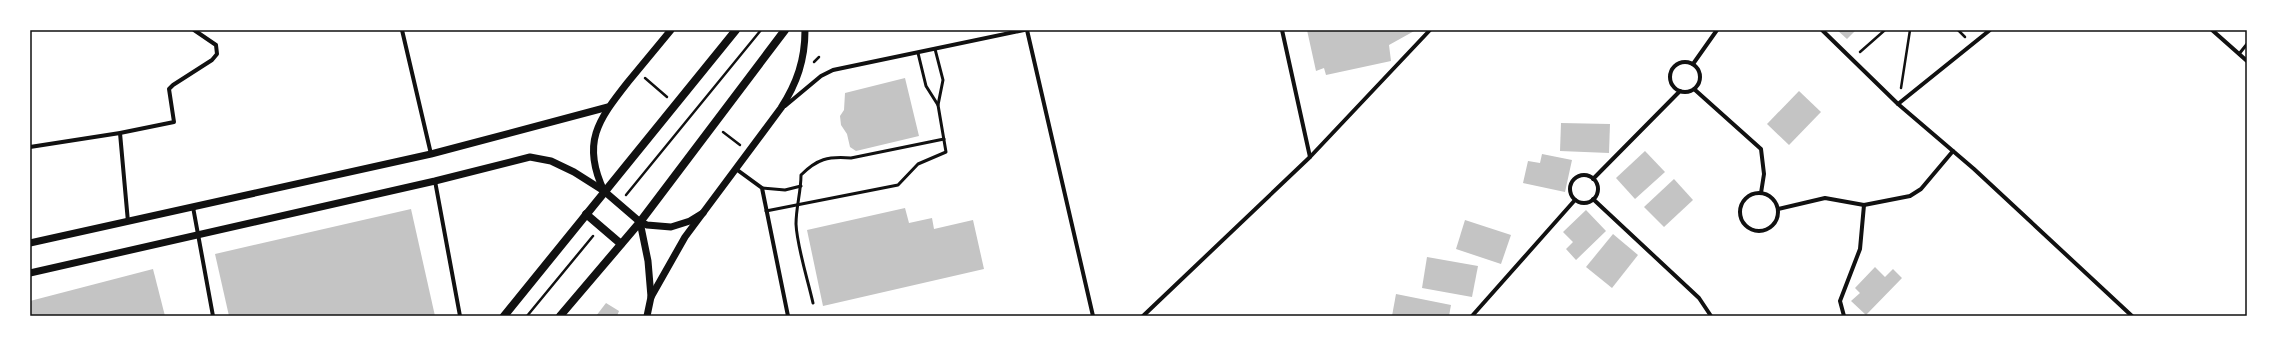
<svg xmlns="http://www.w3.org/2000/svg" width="2277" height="346" viewBox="0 0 2277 346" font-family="'Asap Condensed',sans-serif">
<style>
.building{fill:#c4c4c4}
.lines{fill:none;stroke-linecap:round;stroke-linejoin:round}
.path{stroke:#111;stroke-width:2.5}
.service{stroke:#111;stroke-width:3}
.minor{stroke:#111;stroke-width:4}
.tertiary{stroke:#111;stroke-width:7}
.secondary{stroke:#111;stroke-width:8}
.neatline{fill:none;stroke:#111;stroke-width:1.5}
</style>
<rect width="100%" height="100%" fill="#fff"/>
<g class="building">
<path d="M1307 30H1416L1389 45 1391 61 1326 75 1324 68 1316 71Z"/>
<path d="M1837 30H1856L1847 39Z"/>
<path d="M905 78 919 136 856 151 850 147 847 134 841 125 840 116 844 110 845 93Z"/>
<path d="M1799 91 1821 112 1789 145 1767 124Z"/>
<path d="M1561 123 1610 124 1609 153 1560 151Z"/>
<path d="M1645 151 1665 172 1635 199 1616 178Z"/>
<path d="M1542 154 1572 160 1565 192 1523 183 1528 161 1540 163Z"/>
<path d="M1674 179 1693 200 1664 227 1644 207Z"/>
<path d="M905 208 909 223 932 218 934 229 973 220 984 269 823 306 807 230Z"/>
<path d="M411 209 435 316H229L215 254Z"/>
<path d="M1586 210 1606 231 1576 260 1566 249 1573 242 1563 232Z"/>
<path d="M1465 220 1511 235 1501 264 1456 249Z"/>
<path d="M1613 234 1638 255 1612 288 1586 267Z"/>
<path d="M1427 257 1478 266 1472 297 1422 288Z"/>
<path d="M1875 267 1885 277 1893 269 1902 278 1866 315 1851 301 1860 293 1855 288Z"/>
<path d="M153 269 165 316H30V301Z"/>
<path d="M1396 294 1451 305 1449 316H1392Z"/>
<path d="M606 303 619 311 617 316H596Z"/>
</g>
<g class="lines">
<g class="path">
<path d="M1958 30 1965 37"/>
<path d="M1860 52 1885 30"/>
<path d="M814 62 819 57"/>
<path d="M645 78 667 97"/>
<path d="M1901 88 1910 30"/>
<path d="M723 132 740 145"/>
<path d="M626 195 761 30"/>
<path d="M527 316 593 236"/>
</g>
<g class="service">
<path d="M935 49 943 80 938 105"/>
<path d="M2239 54 2247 44"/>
<path d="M762 188 785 190 801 186"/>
<path d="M766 211 898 185 918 164 946 152 938 105 926 86 918 53"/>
<path d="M813 303C808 280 797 247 796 224 796 207 801 192 801 175 817 159 828 156 851 158L944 139"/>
</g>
<g class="minor">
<path d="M402 30 431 154"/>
<path d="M1027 30 1093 316"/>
<path d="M1282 30 1310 157"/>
<path d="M1822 30 1898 104 1974 169 2132 316"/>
<path d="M2212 30 2247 61"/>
<circle cx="1685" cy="77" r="15"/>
<path d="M1693 64 1717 30"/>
<path d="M1694 89 1761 149 1764 174 1761 193"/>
<path d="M1898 104 1990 30"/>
<path d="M785 106 821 76 833 70 1024 30"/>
<path d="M120 133 128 222"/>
<path d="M30 147 120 133 174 122 169 89 173 85 212 60 217 54 216 45 194 30"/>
<path d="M736 169 762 188 788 316"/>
<circle cx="1584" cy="189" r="14"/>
<path d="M1593 179 1680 91"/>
<path d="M435 181 460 316"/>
<circle cx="1759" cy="212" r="19"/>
<path d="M1593 199 1699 298 1711 316"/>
<path d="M193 207 213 316"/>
<path d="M1778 209 1825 198 1864 205 1910 196 1921 189 1953 151"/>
<path d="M1143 316 1310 157 1430 30"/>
<path d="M1472 316 1575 200"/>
<path d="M1844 316 1840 301 1860 249 1864 205"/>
</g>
<g class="tertiary">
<path d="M604 191C581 143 598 120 628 82 642 65 657 47 671 30"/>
<path d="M640 222 648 261 651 297"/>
<path d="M30 243 431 154 608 107"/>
<path d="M30 273 435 181 530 157 551 161 574 172 604 191 640 222 647 225 671 227 690 221 703 213"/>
<path d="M647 316 651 297 685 237 781 108C797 83 805 60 805 30"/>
</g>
<g class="secondary">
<path d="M586 214 621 244"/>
<path d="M504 316 736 30"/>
<path d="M560 316 640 222 785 30"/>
</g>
</g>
<rect width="2277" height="346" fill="none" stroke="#ffffff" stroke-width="62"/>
<rect x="31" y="31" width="2215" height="284" class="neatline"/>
</svg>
